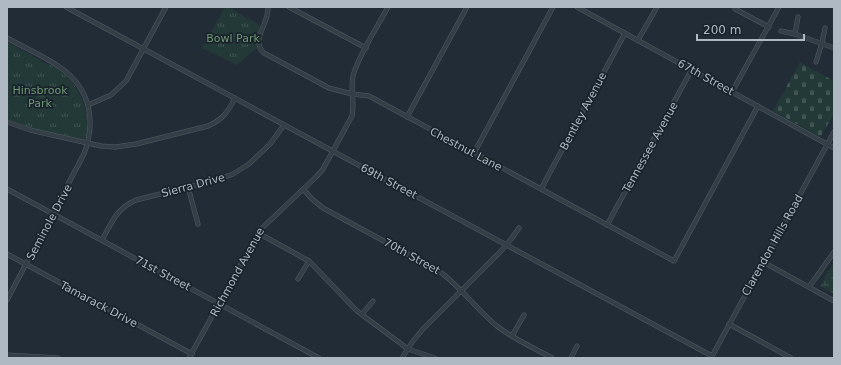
<svg xmlns="http://www.w3.org/2000/svg" width="841" height="365" viewBox="0 0 841 365" font-family="'DejaVu Sans',sans-serif">
<style>
.grass{fill:url(#grass-tufts)}
.wetland{fill:url(#wetland-marsh)}
.cemetery{fill:url(#cemetery-stones)}
.lines{fill:none;stroke-linecap:round;stroke-linejoin:round}
.minor-casing{stroke:#515c64;stroke-width:5}
.minor{stroke:#343e46;stroke-width:4}
.labels{text-anchor:middle;stroke-width:3.5;stroke-linejoin:round;paint-order:stroke}
.park-label{font-size:11px;fill:#6f9772;stroke:#19232b}
.street-label{font-size:11px;fill:#aeb9c3;stroke:#19232b}
</style>
<defs>
<pattern id="grass-tufts" width="24" height="20" patternUnits="userSpaceOnUse"><rect width="24" height="20" fill="#233937"/><path d="M3 7l-1-3M5 7V3M7 7l1-3M15 17l-1-3M17 17v-4M19 17l1-3" fill="none" stroke="#405452"/></pattern>
<pattern id="wetland-marsh" width="20" height="14" patternUnits="userSpaceOnUse"><rect width="20" height="14" fill="#233937"/><path d="M1 5h8M5 5V1M11 12h8M15 12V8" fill="none" stroke="#405452"/></pattern>
<pattern id="cemetery-stones" width="16" height="16" patternUnits="userSpaceOnUse"><rect width="16" height="16" fill="#233937"/><path d="M2 7V4a2 2 0 0 1 4 0v3zM10 15v-3a2 2 0 0 1 4 0v3z" fill="#405452"/></pattern>
</defs>
<rect width="100%" height="100%" fill="#212c36"/>
<g class="grass">
<path d="M225 7H228L261 26 255 39 257 48 237 65 202 48Z"/>
<path d="M7 42C20 49 33 56 45 63 51 65 57 68 62 72 81 88 91 113 86 138L83 139 32 128 7 119Z"/>
</g>
<path class="wetland" d="M834 263V294L820 286 823 282 825 276Z"/>
<path class="cemetery" d="M800 62 834 81V113L821 137 773 111Z"/>
<g class="lines">
<defs>
<g id="minor">
<path d="M66 7 712 356"/>
<path d="M268 7C269 25 250 40 264 53L329 88 352 94 369 96 674 261 758 106"/>
<path d="M289 7 366 48"/>
<path d="M577 7 834 148"/>
<path d="M735 9 769 27"/>
<path d="M781 31 795 34 834 48"/>
<path d="M795 34 798 17"/>
<path d="M7 38C25 48 44 56 61 68 91 89 96 122 84 154L7 300"/>
<path d="M638 40 657 7"/>
<path d="M816 62 822 43 825 28"/>
<path d="M732 92 779 7"/>
<path d="M88 105 111 95 126 81 166 7"/>
<path d="M407 117 467 7"/>
<path d="M7 122 30 130 101 146 115 147 136 144 208 126C222 120 228 112 235 98"/>
<path d="M474 153 553 7"/>
<path d="M188 187 198 224"/>
<path d="M7 189 319 358"/>
<path d="M303 189 312 199 323 208 439 271C461 287 477 310 498 327 514 339 534 348 552 358"/>
<path d="M541 189 625 33"/>
<path d="M607 225 692 69"/>
<path d="M258 233 309 261 357 311 408 349 435 358"/>
<path d="M102 240C112 222 116 209 136 200L217 180 233 174 249 164 270 144 284 125"/>
<path d="M7 254 192 354"/>
<path d="M763 262 834 301"/>
<path d="M298 279 309 261"/>
<path d="M809 287 834 252"/>
<path d="M362 314 373 301"/>
<path d="M729 324 791 358"/>
<path d="M512 336 524 315"/>
<path d="M7 355 58 358"/>
<path d="M189 358 260 230 316 177 323 169 352 116C355 103 350 89 353 76 358 56 378 26 388 7"/>
<path d="M402 358 413 341 423 329 501 251 512 238 519 228"/>
<path d="M571 358 577 346"/>
<path d="M711 358 834 132"/>
</g>
</defs>
<use href="#minor" class="minor-casing"/>
<use href="#minor" class="minor"/>
</g>
<g class="labels">
<g class="park-label">
<text x="233" y="42">Bowl Park</text>
<text x="40" y="94">Hinsbrook<tspan x="40" dy="13">Park</tspan></text>
</g>
<g class="street-label">
<text transform="translate(706 77) rotate(29)" y="4">67th Street</text>
<text transform="translate(583 111) rotate(-62)" y="4">Bentley Avenue</text>
<text transform="translate(650 147) rotate(-61)" y="4">Tennessee Avenue</text>
<text transform="translate(466 149) rotate(28)" y="4">Chestnut Lane</text>
<text transform="translate(389 181) rotate(28)" y="4">69th Street</text>
<text transform="translate(193 185) rotate(-15)" y="4">Sierra Drive</text>
<text transform="translate(49 222) rotate(-62)" y="4">Seminole Drive</text>
<text transform="translate(772 245) rotate(-61)" y="4">Clarendon Hills Road</text>
<text transform="translate(412 256) rotate(29)" y="4">70th Street</text>
<text transform="translate(237 272) rotate(-61)" y="4">Richmond Avenue</text>
<text transform="translate(163 273) rotate(28)" y="4">71st Street</text>
<text transform="translate(99 304) rotate(28)" y="4">Tamarack Drive</text>
</g>
</g>
<rect width="841" height="365" fill="none" stroke="#aeb9c3" stroke-width="16"/>
<path d="M697 34v6h107v-6" fill="none" stroke="#aeb9c3" stroke-width="2"/>
<text x="703" y="34" font-size="12" fill="#aeb9c3" stroke="#19232b" stroke-width="3" paint-order="stroke">200 m</text>
</svg>
